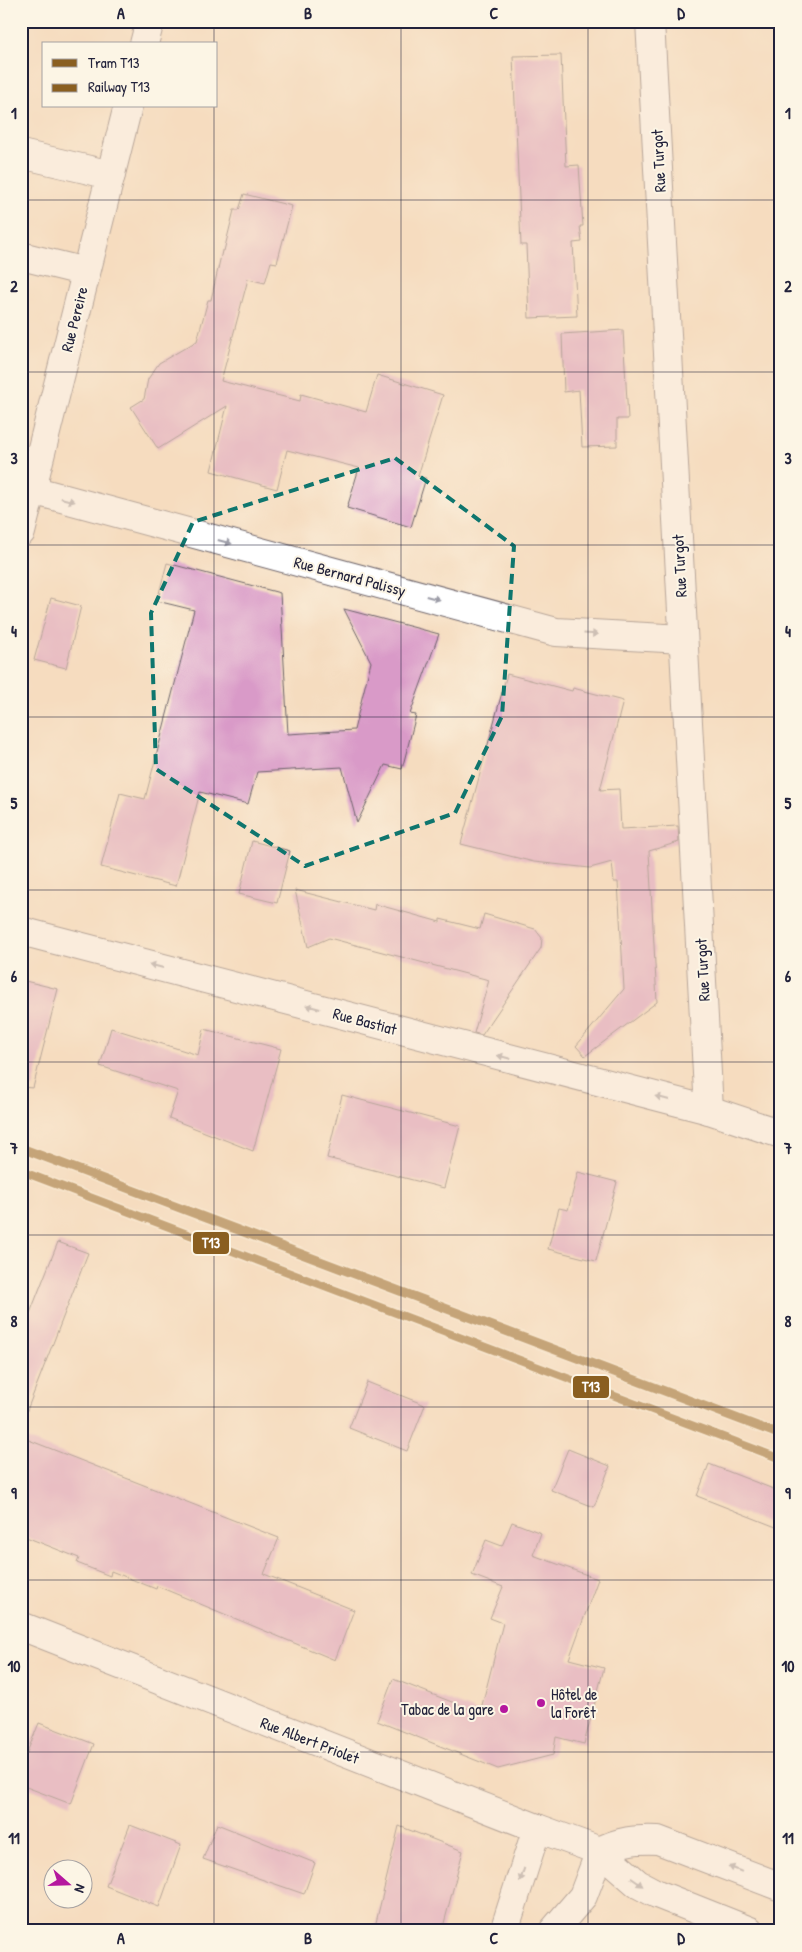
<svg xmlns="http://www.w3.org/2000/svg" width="802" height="1952" viewBox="0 0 802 1952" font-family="'Patrick Hand',sans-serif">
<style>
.building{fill:#d99ac8}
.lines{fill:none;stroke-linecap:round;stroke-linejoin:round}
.minor-casing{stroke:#6c6369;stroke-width:30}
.tertiary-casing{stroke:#6c6369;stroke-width:30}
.primary-casing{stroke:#6c6369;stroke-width:30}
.minor{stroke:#fff;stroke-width:28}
.tertiary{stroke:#fff;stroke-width:28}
.primary{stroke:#fff;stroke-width:28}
.rail-1-casing{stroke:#fcf5e5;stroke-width:12}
.rail-1{stroke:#8a5f20;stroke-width:9}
.tram-1-casing{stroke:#fcf5e5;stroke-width:11}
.tram-1{stroke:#8a5f20;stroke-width:8}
.oneway{fill:#9c9ca7}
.marked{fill:none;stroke:#0f766e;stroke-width:4;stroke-dasharray:10 6;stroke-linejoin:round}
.grid{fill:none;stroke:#22223b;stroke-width:1;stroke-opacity:0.55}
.poi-dot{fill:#b5179e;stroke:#fcf5e5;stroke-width:2}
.labels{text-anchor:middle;stroke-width:4;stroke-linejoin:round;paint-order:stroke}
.street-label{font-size:16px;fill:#22223b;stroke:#fcf5e5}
.poi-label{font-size:16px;fill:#22223b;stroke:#fcf5e5;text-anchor:start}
.line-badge{stroke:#fcf5e5;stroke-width:2}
.badge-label{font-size:14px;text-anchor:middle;font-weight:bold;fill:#fff}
.neatline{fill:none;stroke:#22223b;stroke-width:2}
.grid-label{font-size:16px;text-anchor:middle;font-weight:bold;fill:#22223b}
</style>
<rect width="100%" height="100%" fill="#fcf5e5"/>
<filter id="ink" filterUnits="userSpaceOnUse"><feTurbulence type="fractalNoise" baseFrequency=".02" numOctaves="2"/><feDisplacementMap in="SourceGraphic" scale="10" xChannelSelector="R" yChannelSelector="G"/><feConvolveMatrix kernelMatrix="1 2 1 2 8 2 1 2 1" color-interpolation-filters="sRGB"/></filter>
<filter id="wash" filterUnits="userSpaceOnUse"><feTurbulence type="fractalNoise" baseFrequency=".0096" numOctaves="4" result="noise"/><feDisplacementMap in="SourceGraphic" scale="20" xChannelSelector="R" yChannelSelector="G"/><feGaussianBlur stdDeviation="1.12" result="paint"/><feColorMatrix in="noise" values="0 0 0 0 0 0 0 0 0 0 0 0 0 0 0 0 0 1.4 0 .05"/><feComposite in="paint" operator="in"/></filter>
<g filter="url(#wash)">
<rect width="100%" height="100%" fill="#f5dcbf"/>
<g id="blocks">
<g class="building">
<path d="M561 55 566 166 579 165 583 226H580L582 242 573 243 577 316 529 318 526 245H521L513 56Z"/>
<path d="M244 194 292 206 277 263 271 262 265 283 248 279 221 381 300 401 301 394 366 412 377 375 443 395 418 476 426 478 411 527 347 508 359 468 287 450 277 489 211 471 227 406 158 449 131 407 144 399 148 379 159 363 197 341 208 300H211L222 251H224L234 210H239Z"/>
<path d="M623 330 628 419H617V446L582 447 579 390 564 392 562 334Z"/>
<path d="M167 563 280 593 288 734 354 730 371 662 344 609 439 634 410 714 416 715 402 769 385 765 357 823 342 767 257 772 248 804 200 792 176 886 101 867 120 793 145 799 194 610 157 601Z"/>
<path d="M51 598 81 606 66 668 34 660Z"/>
<path d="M507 674 572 691 573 688 623 701 600 790 619 789 621 829 678 826 679 842 649 851 657 1002 585 1056 576 1046 624 989 618 882H614L612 862 590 868 534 862 461 844Z"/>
<path d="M252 841 290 851 277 903 239 894Z"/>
<path d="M295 890 374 910 375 904 440 922V919L480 929 484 914 535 929 542 938 541 948 482 1035 474 1033 489 980 329 938 308 947Z"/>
<path d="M21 980 58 989 33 1088 21 1087Z"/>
<path d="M111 1028 198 1055 204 1029 281 1049 253 1151 169 1118 178 1091 100 1066Z"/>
<path d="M342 1095 460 1126 444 1188 327 1158Z"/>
<path d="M578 1172 617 1182 596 1261 548 1249 559 1208 568 1210Z"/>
<path d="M58 1242 88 1253 24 1418H21V1336Z"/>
<path d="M367 1382 425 1405 407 1451 349 1428Z"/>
<path d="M21 1437 279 1538 264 1574 354 1610 335 1660 157 1586 156 1589 111 1571 110 1576 77 1563 79 1558 21 1535Z"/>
<path d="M568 1449 610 1466 594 1507 551 1490Z"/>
<path d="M709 1464 781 1492V1529L697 1496Z"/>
<path d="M512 1522 541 1533 533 1555 598 1579 569 1659 604 1668 584 1744 556 1737 553 1755 498 1769 377 1721 393 1679 480 1713 503 1623 490 1618 503 1587 472 1575 486 1540 502 1546Z"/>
<path d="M39 1723 94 1744 71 1804 21 1785V1767Z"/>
<path d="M217 1824 315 1863 304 1894 203 1859Z"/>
<path d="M130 1825 181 1845 159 1907 106 1886Z"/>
<path d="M399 1826 463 1851 442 1931H374Z"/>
</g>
</g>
</g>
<g filter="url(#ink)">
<use href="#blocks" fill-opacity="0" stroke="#6c6369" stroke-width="1"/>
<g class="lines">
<defs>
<g id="minor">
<path d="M650 21 709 1110"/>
<path d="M21 154 111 175"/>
<path d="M21 256 86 272"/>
<path d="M21 487 556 632 683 639"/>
<path d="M21 931 709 1110 781 1134"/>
</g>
<g id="tertiary">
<path d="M144 44 150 21"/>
<path d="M21 532 128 106"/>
<path d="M504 1931 537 1828"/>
<path d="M553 1931 583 1896 600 1851"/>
</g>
<g id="primary">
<path d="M21 1626 537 1828 600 1851 638 1884 657 1894 750 1931"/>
<path d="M600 1851C620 1841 635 1839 658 1840L781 1887"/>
</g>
</defs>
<use href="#minor" class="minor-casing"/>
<use href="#tertiary" class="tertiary-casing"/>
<use href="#primary" class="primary-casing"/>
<use href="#minor" class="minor"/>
<use href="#tertiary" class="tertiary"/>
<use href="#primary" class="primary"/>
<defs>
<path id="rail-1" d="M21 1148 781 1435"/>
</defs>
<use href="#rail-1" class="rail-1-casing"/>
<use href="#rail-1" class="rail-1"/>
<defs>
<path id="tram-1" d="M21 1171 781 1459"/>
</defs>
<use href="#tram-1" class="tram-1-casing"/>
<use href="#tram-1" class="tram-1"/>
</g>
<defs><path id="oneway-solid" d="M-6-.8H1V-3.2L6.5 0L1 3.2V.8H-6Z" transform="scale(1.25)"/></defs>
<g class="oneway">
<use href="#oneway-solid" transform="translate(68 500) rotate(15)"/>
<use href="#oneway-solid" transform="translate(225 542) rotate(15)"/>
<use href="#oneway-solid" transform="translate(433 598) rotate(15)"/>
<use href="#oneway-solid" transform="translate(591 634) rotate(4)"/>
<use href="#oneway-solid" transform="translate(156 966) rotate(-165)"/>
<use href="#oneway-solid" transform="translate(313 1007) rotate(-165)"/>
<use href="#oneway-solid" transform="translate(504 1057) rotate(-165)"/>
<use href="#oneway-solid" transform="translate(662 1098) rotate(-165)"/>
<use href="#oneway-solid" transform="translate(735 1869) rotate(-158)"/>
<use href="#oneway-solid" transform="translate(522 1875) rotate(108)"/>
<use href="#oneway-solid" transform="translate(637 1882) rotate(35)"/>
</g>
</g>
<path d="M0 0H802V1952H0ZM395 458 514 546 502 716 455 813 305 866 156 769 151 613 193 522Z" fill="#f5dcbf" fill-opacity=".55" fill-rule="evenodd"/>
<path class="marked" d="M395 458 514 546 502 716 455 813 305 866 156 769 151 613 193 522Z"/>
<path class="grid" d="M214 21V44M401 21V1931M588 21V1931M214 106V1931M21 200H781M21 372H781M21 545H781M21 717H781M21 890H781M21 1062H781M21 1235H781M21 1407H781M21 1580H781M21 1752H781"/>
<g class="poi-dot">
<circle cx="541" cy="1703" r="5"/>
<circle cx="504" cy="1709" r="5"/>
</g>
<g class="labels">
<g class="street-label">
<text transform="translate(658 161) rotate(-93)" y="6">Rue Turgot</text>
<text transform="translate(74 319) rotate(-76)" y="6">Rue Pereire</text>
<text transform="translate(679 566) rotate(-93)" y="6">Rue Turgot</text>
<text transform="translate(350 576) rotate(15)" y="6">Rue Bernard Palissy</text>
<text transform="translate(702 970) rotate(-93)" y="6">Rue Turgot</text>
<text transform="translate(365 1021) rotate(15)" y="6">Rue Bastiat</text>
<text transform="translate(310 1740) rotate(21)" y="6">Rue Albert Priolet</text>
</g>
<g class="poi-label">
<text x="551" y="1700">Hôtel de<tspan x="551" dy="18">la Forêt</tspan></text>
<text x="494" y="1715" text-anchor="end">Tabac de la gare</text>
</g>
</g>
<g class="line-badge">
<rect x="192" y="1231" width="38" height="24" rx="5" fill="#8a5f20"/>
<rect x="572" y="1375" width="38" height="24" rx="5" fill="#8a5f20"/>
</g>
<g class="badge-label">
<text x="211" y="1248">T13</text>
<text x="591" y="1392">T13</text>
</g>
<rect width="802" height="1952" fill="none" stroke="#fcf5e5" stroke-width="55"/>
<rect x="42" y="42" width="175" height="65" fill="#fcf5e5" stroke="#a5a1a1"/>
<rect x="52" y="59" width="25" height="8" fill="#8a5f20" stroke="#a5a1a1"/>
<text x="88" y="68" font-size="15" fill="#22223b">Tram T13</text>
<rect x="52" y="84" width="25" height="8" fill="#8a5f20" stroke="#a5a1a1"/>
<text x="88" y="92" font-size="15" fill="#22223b">Railway T13</text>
<g transform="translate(68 1884) rotate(110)"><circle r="24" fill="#fcf5e5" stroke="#a5a1a1"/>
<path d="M0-4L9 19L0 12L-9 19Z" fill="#b5179e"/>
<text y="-8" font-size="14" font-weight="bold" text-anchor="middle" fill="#22223b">N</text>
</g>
<rect x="28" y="28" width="746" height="1896" class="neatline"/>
<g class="grid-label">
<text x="121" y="19">A</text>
<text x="308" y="19">B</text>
<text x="494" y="19">C</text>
<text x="681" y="19">D</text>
<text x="14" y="119">1</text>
<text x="788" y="119">1</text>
<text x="14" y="292">2</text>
<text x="788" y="292">2</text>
<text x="14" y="464">3</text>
<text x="788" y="464">3</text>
<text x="14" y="637">4</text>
<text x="788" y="637">4</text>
<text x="14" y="809">5</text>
<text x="788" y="809">5</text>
<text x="14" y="982">6</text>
<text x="788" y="982">6</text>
<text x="14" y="1154">7</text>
<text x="788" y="1154">7</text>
<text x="14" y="1327">8</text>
<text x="788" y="1327">8</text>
<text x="14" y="1499">9</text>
<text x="788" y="1499">9</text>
<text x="14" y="1672">10</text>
<text x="788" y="1672">10</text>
<text x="14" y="1844">11</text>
<text x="788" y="1844">11</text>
<text x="121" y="1944">A</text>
<text x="308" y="1944">B</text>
<text x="494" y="1944">C</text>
<text x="681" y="1944">D</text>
</g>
</svg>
